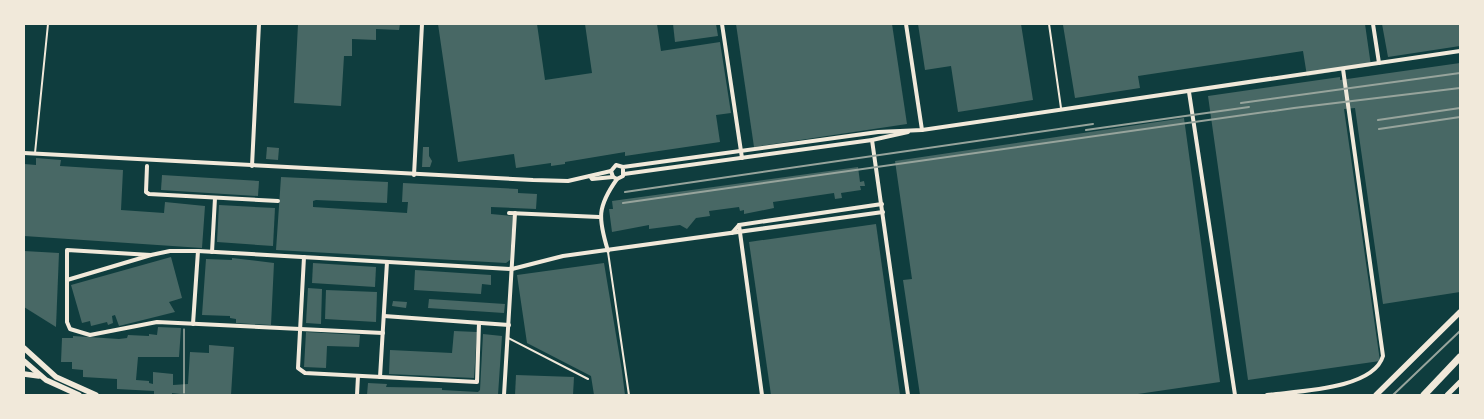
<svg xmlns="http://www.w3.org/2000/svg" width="1484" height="419" viewBox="0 0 1484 419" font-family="Jost,sans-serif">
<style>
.building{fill:#486865}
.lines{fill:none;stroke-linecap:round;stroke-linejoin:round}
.path{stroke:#f1e9da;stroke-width:1}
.service{stroke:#f1e9da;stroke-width:2}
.minor{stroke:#f1e9da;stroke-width:4}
.tertiary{stroke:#f1e9da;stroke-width:5}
.secondary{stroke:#f1e9da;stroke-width:5.5}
.trunk{stroke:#f1e9da;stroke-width:7}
.rail{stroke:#97a49c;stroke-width:2}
</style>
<rect width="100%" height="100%" fill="#0f3d3e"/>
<g class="building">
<path d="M298 24H400L399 30 376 29V40L352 39V56H344L341 106 294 103Z"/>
<path d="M438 24H537L545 80 592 73 585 24H657L661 51 720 42 731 113 716 115 720 142 625 156V152L565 162V164L551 166V163L516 168 514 154 458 162Z"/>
<path d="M673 24H716L718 36 675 42Z"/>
<path d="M736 24H892L907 124 754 147Z"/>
<path d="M918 24H1021L1033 100 958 112 951 66 925 70Z"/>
<path d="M1072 24H1365L1371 66 1307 76 1303 51 1138 76 1140 88 1075 98 1063 25Z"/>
<path d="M1382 24H1460V46L1388 57Z"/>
<path d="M1460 63V292L1383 304 1355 108 1344 109 1380 361 1248 380 1208 96 1340 77V80Z"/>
<path d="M1184 118 1220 382 1131 395H920L903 280 912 279 895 161Z"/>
<path d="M267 147 279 148 278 160 266 159Z"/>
<path d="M423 147H429V156L432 161 430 167H422Z"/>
<path d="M36 158 61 160 60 166 123 170 121 210 164 213 165 202 205 206 202 248 24 236V164L36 165Z"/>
<path d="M858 167 860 182 864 181 865 186H860L861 190 841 193 842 198 835 199 834 193 773 202 774 208 744 214V210L740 211 739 207 709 211 710 216 696 218 687 229 680 225 649 229V225L612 232 609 209H613L612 201Z"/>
<path d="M162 175 259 181 258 196 161 190Z"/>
<path d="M281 177 388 182 387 203 316 200 313 201V207L407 213 408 202H402L403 183 518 189V193L537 194 536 209 491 207V214L513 216 510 260 506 263 276 250Z"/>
<path d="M219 205 275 208 273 246 217 242Z"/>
<path d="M876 224 900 395H771L749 242Z"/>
<path d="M24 251 59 253 56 327 24 307Z"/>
<path d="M171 257 182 298 169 302 175 312 119 326 115 315 112 316 113 323 108 325 107 322 91 326 90 321 82 323 71 285Z"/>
<path d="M232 258 274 263 271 325 236 323V319L230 318V316L202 315 206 259 232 260Z"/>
<path d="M313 263 376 267 375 287 312 283Z"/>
<path d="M604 263 622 371 625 395H594L591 376 527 343 517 275Z"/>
<path d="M415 270 491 275V285L482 284 481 294 414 290Z"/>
<path d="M308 288 322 289 321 324 306 323Z"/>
<path d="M326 290 377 292 376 322 325 319Z"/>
<path d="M429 299 505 304 504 313 428 308Z"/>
<path d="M393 301 407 302 406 308 392 306Z"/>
<path d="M158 327 181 328 179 357H138L136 380 149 381V383L153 384V372L173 374V385L188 384 190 352 209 353V345L234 347 231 395H189L172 393V395H154V391L117 389V379L83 377V370L72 369V362H61L62 338H73V336L119 339 127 338 128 335 149 336V334L157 335Z"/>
<path d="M454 331 477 332 474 378 389 374 390 350 452 353Z"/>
<path d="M306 332 360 335 359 347 327 346 326 368 304 367Z"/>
<path d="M483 334 502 336 498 395H367L368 383 387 384 386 387 442 388V390L478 392 480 390Z"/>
<path d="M516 375 574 377 573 395H515Z"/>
</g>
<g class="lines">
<path class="path" d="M184 329V393"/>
<g class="service">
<path d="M1049 24 1061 108"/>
<path d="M35 153 48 24"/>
<path d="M608 252 629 395"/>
<path d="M508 338 588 379"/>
</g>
<g class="minor">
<path d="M722 24 742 158"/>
<path d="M906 24 922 130"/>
<path d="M1373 24 1379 63"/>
<path d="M1189 92 1235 395"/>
<path d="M872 140 908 395"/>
<path d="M24 153 533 180 568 181 611 171"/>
<path d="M147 166 146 192 149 194 278 201"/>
<path d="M252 166 259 24"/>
<path d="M623 167V176L617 179 613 177 611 171 616 165 623 167 878 132 922 130 1460 51"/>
<path d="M624 174 872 140 908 132"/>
<path d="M414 175 422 24"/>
<path d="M590 176 592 179 613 177"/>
<path d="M509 213 599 217"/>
<path d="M739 225 762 395"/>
<path d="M732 233 739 225 882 204"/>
<path d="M608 251C598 218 597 207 617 179"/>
<path d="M212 252 215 198"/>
<path d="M151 255 67 280V250L151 255 170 251H198L512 269 563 256 883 212"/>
<path d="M304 257 298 368 305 373 477 382 479 323"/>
<path d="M67 280V322L70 329 90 335 157 322 383 333"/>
<path d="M384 316 509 325"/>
<path d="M193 324 198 251"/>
<path d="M380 377 387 262"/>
<path d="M357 395 358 376"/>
<path d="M504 395 515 213"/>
<path d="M1267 395C1296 391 1373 390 1383 356L1343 69"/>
</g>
<path class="tertiary" d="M1447 395 1460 382"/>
<g class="secondary">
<path d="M24 348 56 377 96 395"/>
<path d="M24 361 46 380 79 395"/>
<path d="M24 374 39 376"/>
<path d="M1376 395 1460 312"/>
</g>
<path class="trunk" d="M1424 395 1460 357"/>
<g class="rail">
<path d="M1241 103 1460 73"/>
<path d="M1378 120 1460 108"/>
<path d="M1379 129 1460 117"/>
<path d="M1086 130 1249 107"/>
<path d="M625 192 1093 124"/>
<path d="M623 203 1294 108 1460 88"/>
<path d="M1393 395 1460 331"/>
</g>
</g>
<rect width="1484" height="419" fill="none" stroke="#f1e9da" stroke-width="50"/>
</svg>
